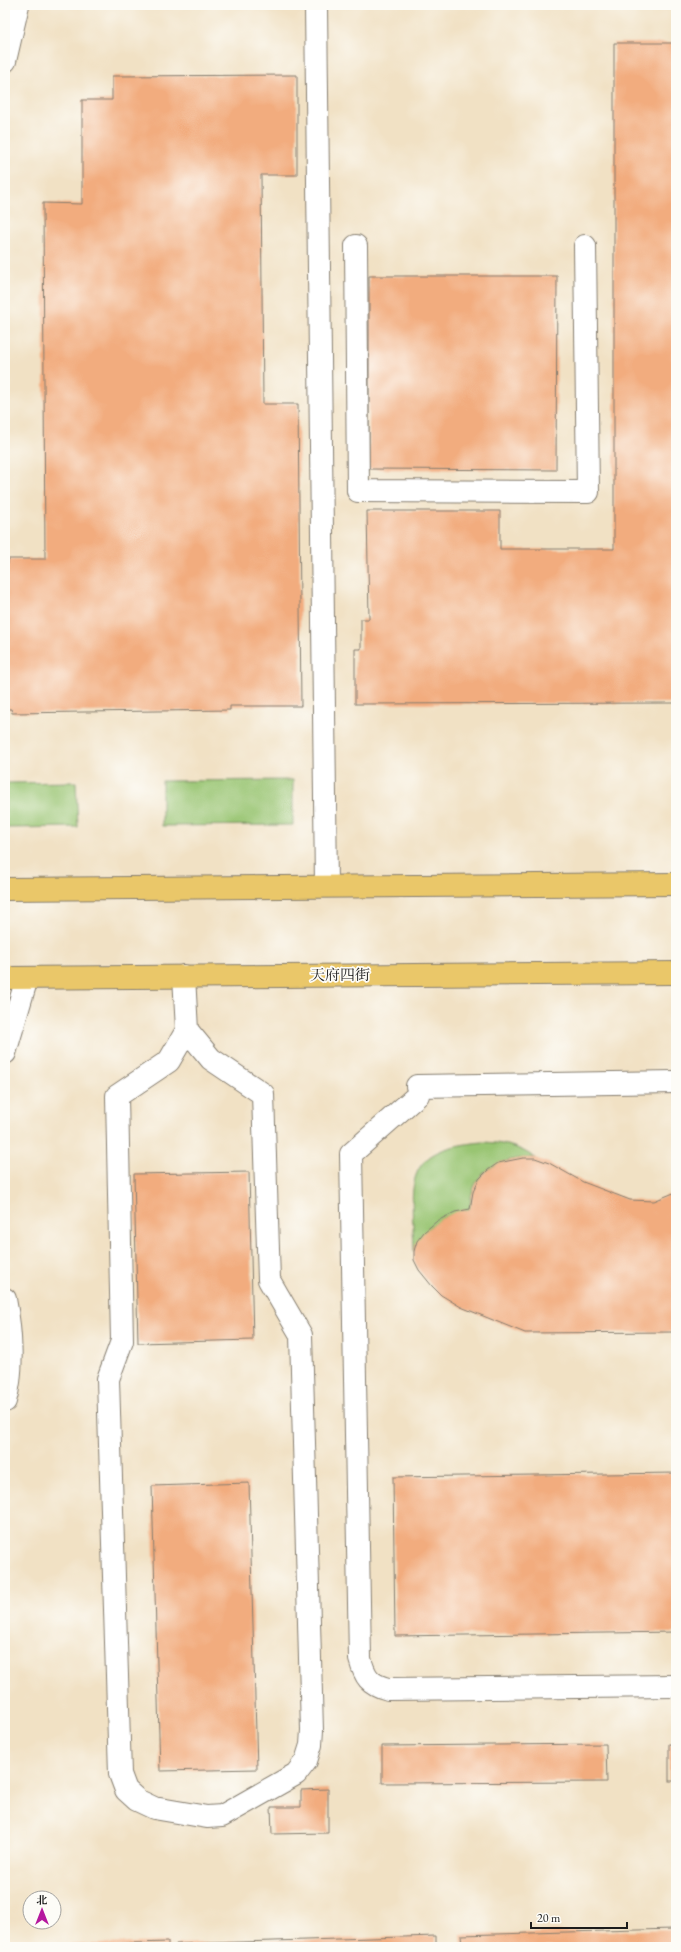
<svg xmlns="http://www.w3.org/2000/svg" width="681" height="1952" viewBox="0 0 681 1952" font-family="'EB Garamond','Noto Serif SC',serif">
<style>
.green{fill:#99c572;stroke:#5a7047}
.building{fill:#f2ac7e}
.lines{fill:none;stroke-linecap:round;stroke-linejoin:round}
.minor-casing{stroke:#867e70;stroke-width:24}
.major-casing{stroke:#867e70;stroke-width:24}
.minor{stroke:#fff;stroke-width:22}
.major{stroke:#eac769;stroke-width:22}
.labels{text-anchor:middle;stroke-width:3.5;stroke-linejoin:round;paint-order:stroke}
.street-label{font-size:15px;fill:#1c1c1c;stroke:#fdfcf7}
</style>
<rect width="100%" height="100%" fill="#fdfcf7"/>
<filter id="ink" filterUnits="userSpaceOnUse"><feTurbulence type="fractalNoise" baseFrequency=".025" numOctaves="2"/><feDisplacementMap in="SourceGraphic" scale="8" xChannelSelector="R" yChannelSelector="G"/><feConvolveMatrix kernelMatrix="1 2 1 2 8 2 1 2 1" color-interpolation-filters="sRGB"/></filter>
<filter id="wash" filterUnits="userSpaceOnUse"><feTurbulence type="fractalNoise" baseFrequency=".012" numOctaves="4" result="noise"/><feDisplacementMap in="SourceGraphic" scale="16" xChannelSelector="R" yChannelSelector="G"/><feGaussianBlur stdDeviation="0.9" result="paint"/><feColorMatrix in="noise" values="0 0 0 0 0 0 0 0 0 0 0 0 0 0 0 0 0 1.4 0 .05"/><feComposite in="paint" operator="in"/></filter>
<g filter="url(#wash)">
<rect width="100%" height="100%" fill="#f1e1c4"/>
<g class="green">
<path d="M293 780V825L162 826V781Z"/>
<path d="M76 782 78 827 5 828V783Z"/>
<path d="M483 1142C503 1143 519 1146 535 1158 501 1157 470 1170 470 1209 446 1214 422 1226 414 1251 412 1183 400 1149 483 1142Z"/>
</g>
<g id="blocks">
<g class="building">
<path d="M614 43H676V703L355 704V649H361V619H369L367 511H500V549H614Z"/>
<path d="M297 75V175H261L263 404H298L301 706H230V710L12 713 11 709H5V564H8V559H45L43 203 82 204V100H112V76Z"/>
<path d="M369 276H557L556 470 369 469Z"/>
<path d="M523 1158H535L549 1163 583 1182 630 1200 654 1201 676 1192V1332L525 1333 461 1307 441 1295 432 1286 419 1270 414 1260V1251L417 1241 424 1232 437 1221 455 1212 470 1209 473 1192 479 1179 488 1170 498 1163Z"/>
<path d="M249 1172 253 1340 138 1343 134 1174Z"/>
<path d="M676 1473V1632L395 1636 393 1477Z"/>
<path d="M249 1483 257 1769 160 1771 152 1486Z"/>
<path d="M606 1744 607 1782 382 1783V1746Z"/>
<rect x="669" y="1744" width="7" height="37"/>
<path d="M328 1789V1833L272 1834 271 1807H301V1790Z"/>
<path d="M673 1929V1947H462L461 1935Z"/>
<path d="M436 1936V1947H176V1944Z"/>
<path d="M168 1942V1947H30V1946Z"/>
</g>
</g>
</g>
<g filter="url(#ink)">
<use href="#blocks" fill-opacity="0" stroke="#867e70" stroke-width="1"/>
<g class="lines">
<defs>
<g id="minor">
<path d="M316 5 326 886"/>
<path d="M5 61 18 5"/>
<path d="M356 246 358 491 588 492 585 246"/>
<path d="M184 976 187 1030 169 1061 117 1096 122 1341 108 1379 120 1774 126 1790 137 1800 154 1808 207 1817 222 1816 296 1774 306 1761 311 1745 312 1730 301 1335 269 1280 263 1094 211 1059 187 1030"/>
<path d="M5 1053 27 978"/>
<path d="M417 1086 676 1082"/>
<path d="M418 1095 351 1154 360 1659C365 1677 369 1684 388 1689L676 1686"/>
<path d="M5 1299C11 1330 14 1371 5 1401"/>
</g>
<g id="major">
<path d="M5 889 676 884"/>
<path d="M5 978 676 973"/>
</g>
</defs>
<use href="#minor" class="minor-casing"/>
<use href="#major" class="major-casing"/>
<use href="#minor" class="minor"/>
<use href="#major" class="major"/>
</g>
</g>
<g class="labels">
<g class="street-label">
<text x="340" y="980">天府四街</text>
</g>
</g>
<rect width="681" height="1952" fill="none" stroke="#fdfcf7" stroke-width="20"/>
<g transform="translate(42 1910)"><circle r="19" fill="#fdfcf7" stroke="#a3a29f"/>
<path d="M0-3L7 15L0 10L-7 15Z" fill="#b5179e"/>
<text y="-6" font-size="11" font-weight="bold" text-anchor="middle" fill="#1c1c1c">北</text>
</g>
<path d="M531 1922v6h96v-6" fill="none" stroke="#1c1c1c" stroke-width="2"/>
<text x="537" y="1922" font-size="12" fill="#1c1c1c" stroke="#fdfcf7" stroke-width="3" paint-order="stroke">20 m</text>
</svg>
